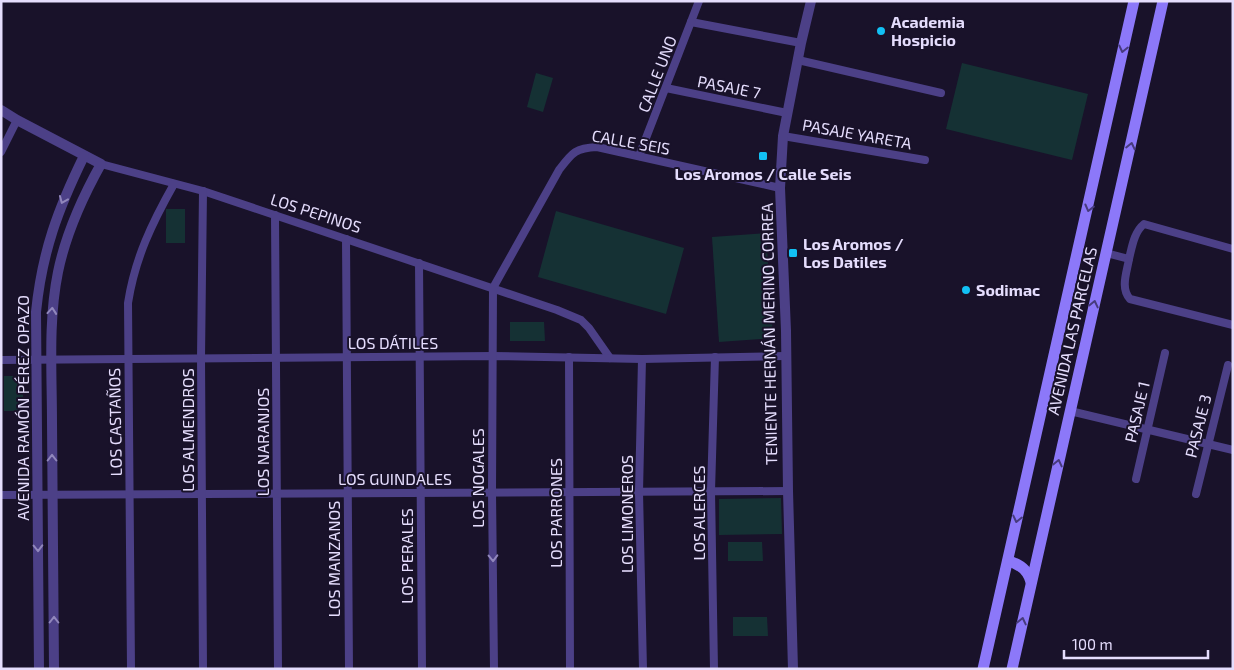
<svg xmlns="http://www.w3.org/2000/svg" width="1234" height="670" viewBox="0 0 1234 670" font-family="'Exo 2',sans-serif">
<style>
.green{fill:#153134}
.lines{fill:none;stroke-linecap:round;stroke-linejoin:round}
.minor{stroke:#4c4087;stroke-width:8}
.tertiary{stroke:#4c4087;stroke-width:10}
.secondary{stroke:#8c78f9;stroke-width:11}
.oneway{stroke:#473b7d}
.oneway2{stroke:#9187bc}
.poi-dot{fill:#12c0f4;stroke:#19122a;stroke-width:2}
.labels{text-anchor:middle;stroke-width:4;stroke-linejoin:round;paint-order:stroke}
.poi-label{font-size:16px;font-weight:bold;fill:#e5ddfd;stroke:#19122a;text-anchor:start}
.street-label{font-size:16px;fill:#e5ddfd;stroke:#19122a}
</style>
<rect width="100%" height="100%" fill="#19122a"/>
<g class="green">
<path d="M962 63 1088 94 1072 160 946 129Z"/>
<path d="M536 73 553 78 543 112 527 107Z"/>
<rect x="166" y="209" width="19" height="34"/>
<path d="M556 211 684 248 666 314 538 277Z"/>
<path d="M766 233 773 338 719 342 712 237Z"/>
<path d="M510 322H544L545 341H510Z"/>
<rect x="4" y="376" width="19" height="35"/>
<path d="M781 498 782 534 719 535V499Z"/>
<path d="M728 542H762L763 561H728Z"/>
<path d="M733 617H767L768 636H733Z"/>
</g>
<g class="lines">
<g class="minor">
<path d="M691 22 801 43"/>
<path d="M798 60 941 93"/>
<path d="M666 88 787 113"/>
<path d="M783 136 925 160"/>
<path d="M1 152 17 120"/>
<path d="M639 156 699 1"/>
<path d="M101 164 203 191 557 310 581 320 589 328 610 358"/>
<path d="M275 215 278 669"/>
<path d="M346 239 349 669"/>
<path d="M1106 253 1129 259C1132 247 1134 232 1144 224L1233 249"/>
<path d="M1129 259C1127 272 1120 288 1130 299L1233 325"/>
<path d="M419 263 422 669"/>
<path d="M569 357 570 669"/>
<path d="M642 359 639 492 643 669"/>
<path d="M1 360 493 356 642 359 785 356"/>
<path d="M1070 411 1233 450"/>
<path d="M1136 479 1165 353"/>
<path d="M1196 494 1228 365"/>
<path d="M1 495 788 491"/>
<path d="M131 669 128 303C135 258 152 223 174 184"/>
<path d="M203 669 201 358 203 191"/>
<path d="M494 669 492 492 493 288 559 170C572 153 575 148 597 147L780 188"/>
<path d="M714 669 711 491 715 357"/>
</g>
<g class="tertiary">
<path d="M1 110 17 120 101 164C82 198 66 233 58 272 48 321 52 373 52 423 53 505 53 587 54 669"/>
<path d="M39 669 36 312C42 252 58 209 84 156"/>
<path d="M793 669 788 491 786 331 780 188 783 136 801 43 811 1"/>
</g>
<g class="secondary">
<path d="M1008 561C1020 564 1028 570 1031 582"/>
<path d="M983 669 1134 1"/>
<path d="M1012 669 1163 1"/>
</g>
</g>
<defs><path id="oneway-chevron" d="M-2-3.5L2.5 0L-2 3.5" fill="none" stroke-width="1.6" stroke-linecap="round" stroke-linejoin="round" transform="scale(1.25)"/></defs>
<g class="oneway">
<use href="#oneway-chevron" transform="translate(1123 49) rotate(103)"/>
<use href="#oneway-chevron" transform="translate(1131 146) rotate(-77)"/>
<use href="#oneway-chevron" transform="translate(1089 208) rotate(104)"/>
<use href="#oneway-chevron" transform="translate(1094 304) rotate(-77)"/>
<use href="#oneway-chevron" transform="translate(1058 463) rotate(-77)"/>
<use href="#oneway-chevron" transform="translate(1017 519) rotate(103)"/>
<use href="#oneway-chevron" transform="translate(1022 621) rotate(-77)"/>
</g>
<g class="oneway2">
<use href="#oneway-chevron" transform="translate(63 200) rotate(113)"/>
<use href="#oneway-chevron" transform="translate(52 311) rotate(-85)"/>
<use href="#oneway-chevron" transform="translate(52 458) rotate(-90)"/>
<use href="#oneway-chevron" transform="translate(38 548) rotate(89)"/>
<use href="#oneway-chevron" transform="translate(493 558) rotate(89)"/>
<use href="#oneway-chevron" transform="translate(54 620) rotate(-90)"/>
</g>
<g class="poi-dot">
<circle cx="881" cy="31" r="5"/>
<rect x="758" y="151" width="10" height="10" rx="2.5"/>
<rect x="788" y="248" width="10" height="10" rx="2.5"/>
<circle cx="966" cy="290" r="5"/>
</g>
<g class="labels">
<g class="poi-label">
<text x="891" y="28">Academia<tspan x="891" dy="18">Hospicio</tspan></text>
<text x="763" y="180" text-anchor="middle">Los Aromos / Calle Seis</text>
<text x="803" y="250">Los Aromos /<tspan x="803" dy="18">Los Datiles</tspan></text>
<text x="976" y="296">Sodimac</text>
</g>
<g class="street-label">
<text transform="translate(657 74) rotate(-69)" y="6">CALLE UNO</text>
<text transform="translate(729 87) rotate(11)" y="6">PASAJE 7</text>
<text transform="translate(857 134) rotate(10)" y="6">PASAJE YARETA</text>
<text transform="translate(631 142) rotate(10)" y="6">CALLE SEIS</text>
<text transform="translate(316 213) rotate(18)" y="6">LOS PEPINOS</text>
<text transform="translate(1072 331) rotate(-77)" y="6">AVENIDA LAS PARCELAS</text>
<text transform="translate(769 334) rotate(-91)" y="6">TENIENTE HERNÁN MERINO CORREA</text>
<text x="393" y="349">LOS DÁTILES</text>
<text transform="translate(23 408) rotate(-90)" y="6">AVENIDA RAMÓN PÉREZ OPAZO</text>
<text transform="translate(1137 412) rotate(-77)" y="6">PASAJE 1</text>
<text transform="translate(115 422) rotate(-91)" y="6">LOS CASTAÑOS</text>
<text transform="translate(1198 426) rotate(-76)" y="6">PASAJE 3</text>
<text transform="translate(188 430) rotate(-90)" y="6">LOS ALMENDROS</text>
<text transform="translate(263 442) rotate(-90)" y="6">LOS NARANJOS</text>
<text transform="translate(478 478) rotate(-90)" y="6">LOS NOGALES</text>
<text x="395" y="485">LOS GUINDALES</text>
<text transform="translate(556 513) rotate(-90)" y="6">LOS PARRONES</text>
<text transform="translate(699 513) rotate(-90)" y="6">LOS ALERCES</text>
<text transform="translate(627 514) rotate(-90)" y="6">LOS LIMONEROS</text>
<text transform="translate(407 556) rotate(-90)" y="6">LOS PERALES</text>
<text transform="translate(334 559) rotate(-90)" y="6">LOS MANZANOS</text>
</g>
</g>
<rect width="1234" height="670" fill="none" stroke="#e5ddfd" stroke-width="5"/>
<path d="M1064 650v8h144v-8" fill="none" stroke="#e5ddfd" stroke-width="2.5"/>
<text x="1072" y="650" font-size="15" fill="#e5ddfd" stroke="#19122a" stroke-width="4" paint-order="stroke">100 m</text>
</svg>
